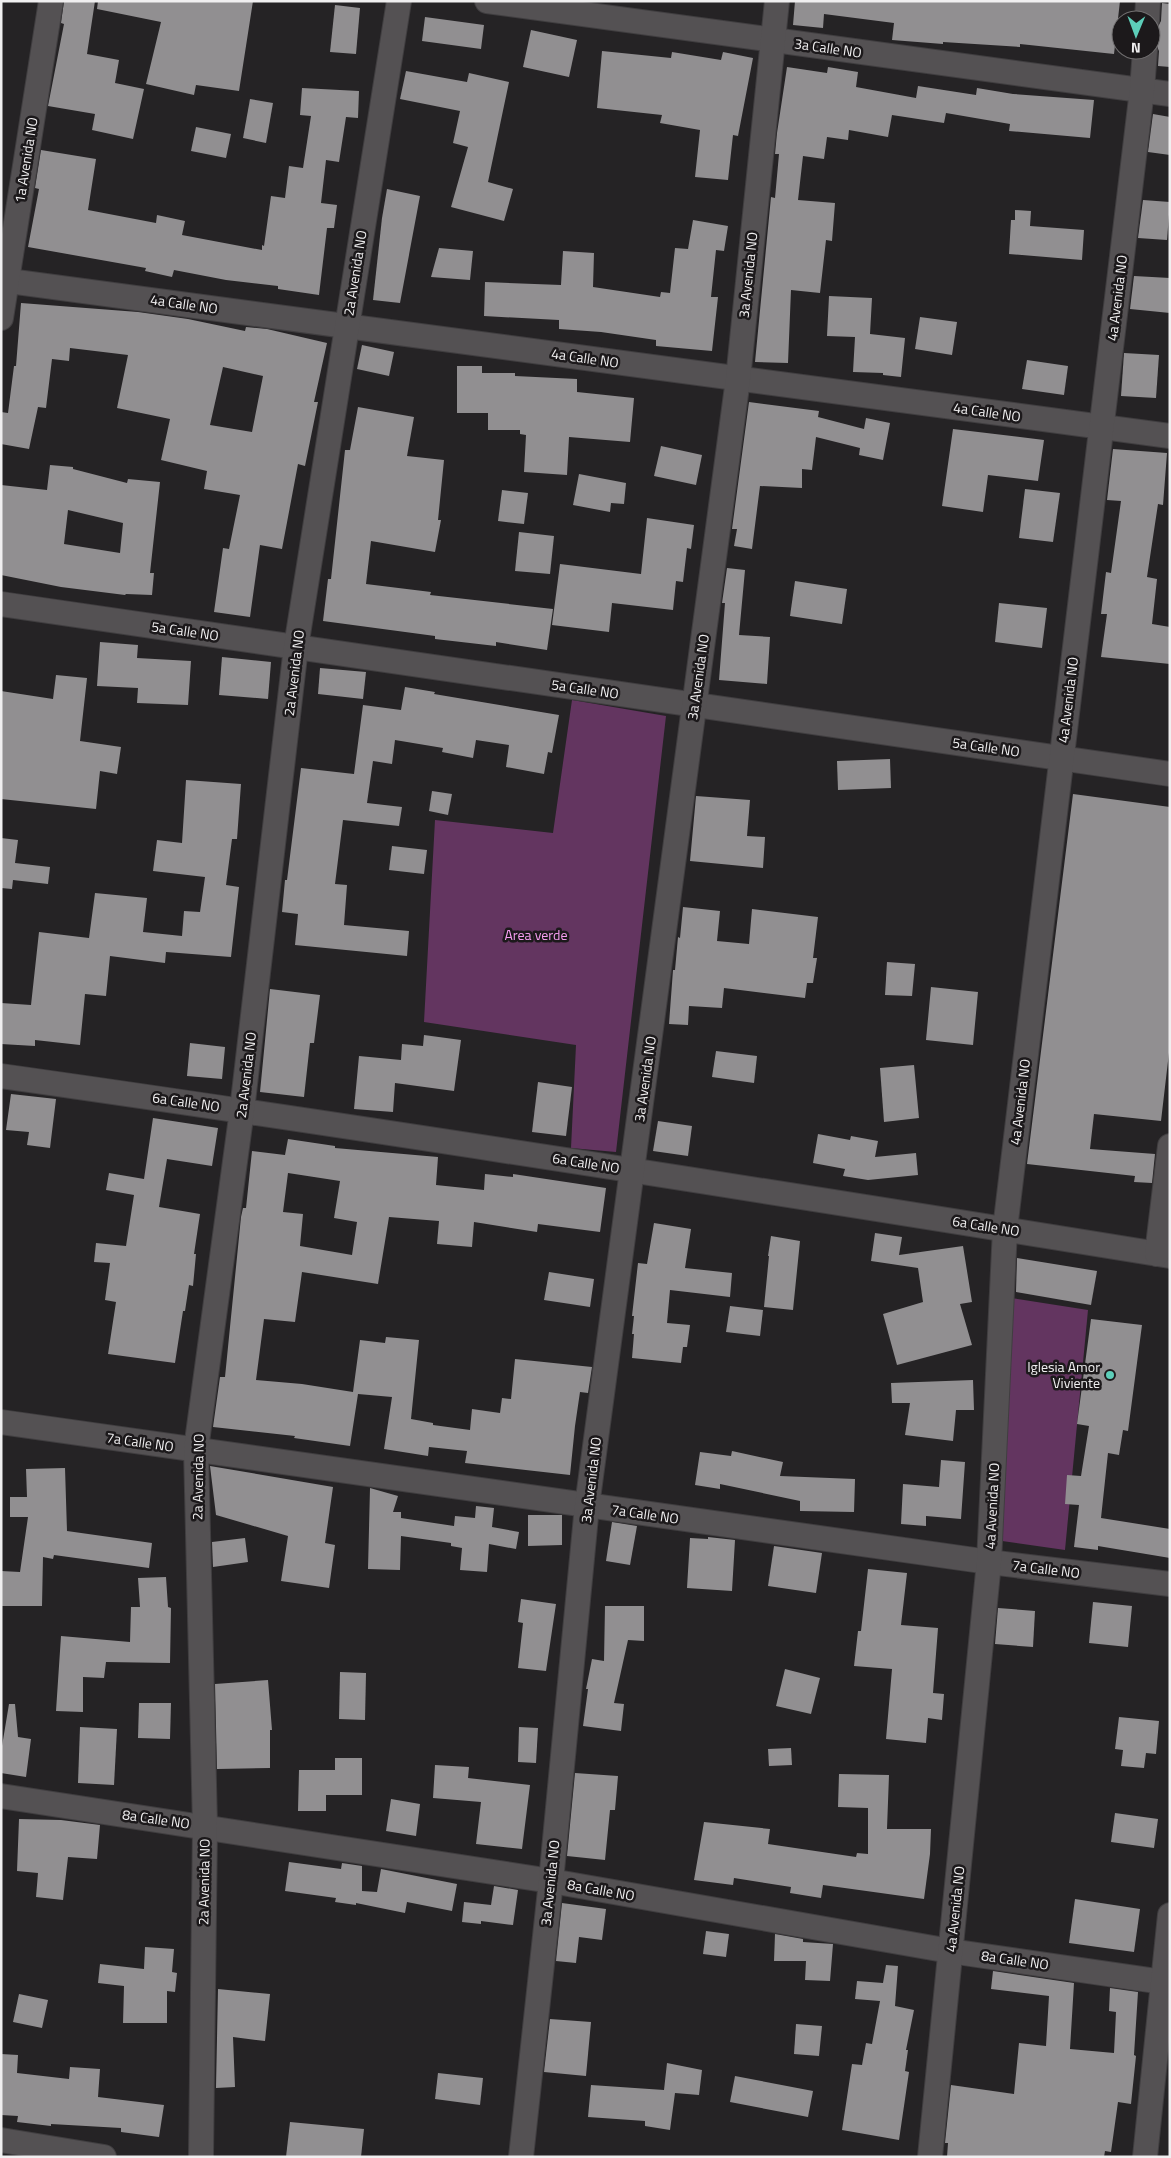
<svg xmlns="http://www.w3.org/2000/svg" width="1171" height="2158" viewBox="0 0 1171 2158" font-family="'Titillium Web',sans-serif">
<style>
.green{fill:#633560}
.building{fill:#918f91;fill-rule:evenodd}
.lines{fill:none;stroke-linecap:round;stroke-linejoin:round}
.minor-casing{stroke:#403e40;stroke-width:26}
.minor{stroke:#545153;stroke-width:24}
.poi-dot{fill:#5dceb9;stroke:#1c191b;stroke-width:2}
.labels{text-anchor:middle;stroke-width:5;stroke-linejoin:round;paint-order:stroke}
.street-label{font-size:14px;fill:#f0eff0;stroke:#1c191b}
.park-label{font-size:14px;fill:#f79ef1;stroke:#1c191b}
.poi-label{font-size:14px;fill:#f0eff0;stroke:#1c191b;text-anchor:end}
</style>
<rect width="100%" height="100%" fill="#252325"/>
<g class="green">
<path d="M572 700 666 716 616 1152 571 1148 576 1045 424 1022 435 820 553 833Z"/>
<path d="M1005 1297 1088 1310 1065 1550 988 1539Z"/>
</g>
<g class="building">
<path d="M64 1H95L87 54 119 60 115 83 144 89 133 139 92 130 95 114 48 106 64 24 61 23Z"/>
<path d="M98 1H253L239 91 196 85 194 95 146 84 161 22 97 9Z"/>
<path d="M795 1H1120L1114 54 1020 44V47L943 42V44L892 40 894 23 824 14 823 28 793 25Z"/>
<path d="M1162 3 1170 4V67L1158 66 1159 51 1154 40 1156 30 1161 21Z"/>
<path d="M335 5 360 8 356 54 330 52Z"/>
<path d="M425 17 484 25 481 49 422 41Z"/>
<path d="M531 30 577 40 569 77 523 67Z"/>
<path d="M602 51 671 58 672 52 721 60 723 52 753 58 738 136 733 135 728 180 695 177 700 130 660 123 662 115 597 108Z"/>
<path d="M787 67 827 73 828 67 858 72 856 87 916 98 918 86 976 95 977 88 1013 94 1094 100 1090 138 1009 131 1010 124 946 113 944 123 892 115 888 137 849 130 848 140 827 137 824 159 803 156 798 200 835 203 832 241 826 240 820 293 791 290 788 363 755 362 771 197 775 198 779 154H775L777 133Z"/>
<path d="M406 71 467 82 469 73 509 82 488 182 513 189 504 221 451 207 468 147 453 143 460 111 400 99Z"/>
<path d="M302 88 359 91 358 118 346 117 339 162 326 160 321 203 337 205 334 228H327L319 295 278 289V286L226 280 174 270 172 277 145 271 146 268 28 247 39 189 35 188 41 150 96 159 88 210 156 223 157 215 185 221 182 235 262 250V245L264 246 271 196 285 198 289 166 303 168 311 116 300 115Z"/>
<path d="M250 99 273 103 266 143 243 138Z"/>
<path d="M1153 114 1170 117V155L1148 152Z"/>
<path d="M196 127 231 134 226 158 191 151Z"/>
<path d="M387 189 420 196 400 303 373 300 382 218Z"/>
<path d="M1143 200 1170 202 1167 240 1138 238Z"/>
<path d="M1015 210 1031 211 1030 226 1084 230 1082 260 1009 254 1011 220H1015Z"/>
<path d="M693 220 728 226 724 251 716 250 711 297H718L712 351 656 346V340L601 332 559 329V320L484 316 485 282 561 285 563 251 594 253 593 287 660 297 661 292 670 293 675 248 688 249Z"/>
<path d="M439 248 473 251 470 280 431 277Z"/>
<path d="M1134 276 1170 278V313L1130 309Z"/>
<path d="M829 296 872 298 870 334 905 338 901 377 883 375V373L853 372 855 337 827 336Z"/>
<path d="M21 303 138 312 188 319 245 331 246 327 267 329 327 343 314 402H318L305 466 298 464 282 549 260 545 250 617 214 612 223 548 229 549 240 495 204 489 207 471 161 460 170 419 117 408 128 355 70 348 69 361 52 359 46 408 38 407 29 449 1 444V412L8 413 14 366H16ZM223 367 263 376 252 432 210 425Z"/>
<path d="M920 317 957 322 952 355 915 349Z"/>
<path d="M362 345 394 352 389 376 357 369Z"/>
<path d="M1124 353 1159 355 1156 398 1121 396Z"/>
<path d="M1027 360 1068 366 1064 395 1022 389Z"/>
<path d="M457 366H482V373H515V376L577 379V392L634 398 630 442 569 437 567 475 524 472 526 435 520 434V430H488V413H457Z"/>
<path d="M749 402 819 411 818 417 864 429 866 418 890 423 883 460 859 455 860 448 816 437 812 470 802 469V488L760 486 752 549 734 546 737 529H732Z"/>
<path d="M358 407 414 417 407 456 444 460 438 520H441L435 552 371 541 366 584 431 592 430 595 553 609 547 650 496 642V646L435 639V636L323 621 328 579H331L345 450H350Z"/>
<path d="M953 429 1044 440 1038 481 988 475 983 512 942 506Z"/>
<path d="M661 446 702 455 696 485 654 476Z"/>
<path d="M1113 449 1167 453 1163 505 1158 504 1147 577 1157 579 1152 624 1170 627V664L1101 657 1107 614H1101L1106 572 1111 573 1121 501 1107 500Z"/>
<path d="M50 465 73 467V469L127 483 128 479 160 482 150 573H154L152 595 126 594 125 595 61 587 1 575V485L47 490ZM68 510 123 523 120 553 64 544Z"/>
<path d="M579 474 626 483 624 504 611 503 610 512 573 505Z"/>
<path d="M1025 489 1060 493 1053 542 1019 538Z"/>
<path d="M502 490 528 493 524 524 498 521Z"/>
<path d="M647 518 694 525 691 549 687 548 683 582 676 581 673 610 612 603 609 632 552 625 560 564 641 574Z"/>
<path d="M519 532 554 536 550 574 515 571Z"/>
<path d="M727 568 745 570 739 635 770 637 767 684 719 680 725 603H722Z"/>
<path d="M795 581 847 589 842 624 790 616Z"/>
<path d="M999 603 1047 608 1042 648 995 642Z"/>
<path d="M100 642 138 645 137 658 191 661 188 705 137 703 138 688 97 686Z"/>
<path d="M222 657 271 662 268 699 219 695Z"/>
<path d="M320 668 366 672 363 699 318 694Z"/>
<path d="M56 675 87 678 80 741 121 747 117 774 100 771 96 809 1 799V691L53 699Z"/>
<path d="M405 687 435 692 434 694 559 715 552 753 548 752 544 774 506 767 509 745 476 740 473 758 442 752 443 748 395 740 392 764 373 761 367 803 402 807 399 826 343 820 335 884 347 885 344 925 409 931 407 956 295 945 298 914 282 912 285 880H287L301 768 354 774 363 705 401 710Z"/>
<path d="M890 759 891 788 838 790 837 761Z"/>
<path d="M186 780 241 784 237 839H232L226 885 239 887 231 957 166 952 165 963 110 956 106 996 85 994 80 1045 35 1040V1046L1 1044V1003L31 1005 39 932 89 938 95 893 147 898 143 932 182 936 184 911 200 912 205 877 153 871 157 840 182 843Z"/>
<path d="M432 791 452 794 448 815 429 811Z"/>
<path d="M1073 794 1170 807V1044L1161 1121 1094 1114 1090 1149 1155 1154 1152 1183 1134 1182 1135 1176 1027 1164Z"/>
<path d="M696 796 750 800 747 836 765 837 763 868 690 861Z"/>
<path d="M1 838 18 840 15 863 50 867 48 884 13 880 12 889 1 888Z"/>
<path d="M392 846 427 850 424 874 389 870Z"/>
<path d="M683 907 720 911 717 941 749 944 752 909 818 917 813 958H817L813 983H807L805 998 724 988 722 1008 689 1006 688 1025 669 1024 673 970H675L678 937 680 938Z"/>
<path d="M887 962 915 964 912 996 885 995Z"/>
<path d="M931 987 978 992 973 1045 926 1040Z"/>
<path d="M270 989 320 995 314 1043H310L304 1097 260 1092Z"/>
<path d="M424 1035 461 1040 454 1091 395 1083 393 1112 354 1109 359 1056 401 1060 402 1044 423 1046Z"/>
<path d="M190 1043 225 1047 222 1079 187 1076Z"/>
<path d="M716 1051 757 1056 754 1083 712 1077Z"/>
<path d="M914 1065 919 1118 884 1122 880 1068Z"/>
<path d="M538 1082 572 1087 566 1136 532 1132Z"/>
<path d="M11 1094 56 1099 50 1148 27 1145 29 1132 6 1130Z"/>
<path d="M153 1118 218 1128 212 1166 167 1159 159 1207 200 1214 194 1254H196L193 1286 189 1285 185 1311H183L175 1363 108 1354 116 1302 105 1300 110 1263 94 1262 96 1243 126 1246 134 1195 106 1190 109 1173 144 1179Z"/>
<path d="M658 1121 692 1126 688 1156 653 1151Z"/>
<path d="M818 1134 850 1140 851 1136 878 1141 875 1157 916 1153 918 1175 868 1180 843 1176 845 1169 813 1163Z"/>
<path d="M288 1139 335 1146V1148L438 1157 436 1185 484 1190 485 1174 513 1177V1174L606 1188 600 1232 538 1224 537 1232 474 1222 472 1247 437 1244 439 1221 389 1217 378 1284 302 1272 295 1322 264 1319 256 1380 302 1384 353 1392 360 1340 385 1343 386 1337 419 1340 411 1419 433 1423V1425L470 1430 472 1409 500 1413 502 1398 511 1399 515 1359 592 1367 588 1393 580 1392 575 1426 570 1475 465 1463 467 1451 429 1447 428 1456 384 1449 392 1397 358 1394 350 1446 294 1438 295 1436 213 1427 220 1377H225L241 1217 243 1208H246L252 1151 285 1155ZM288 1173 340 1181 334 1218 357 1222 352 1255 300 1246 303 1214 283 1212Z"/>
<path d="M654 1223 691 1229 685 1268 732 1273 730 1297 670 1290 667 1323 690 1325 687 1347H683L681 1363 632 1358 634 1334H632L634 1316H632L638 1263 647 1264Z"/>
<path d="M875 1233 902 1237 899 1255 963 1246 972 1302 960 1304 972 1345 897 1365 883 1314 923 1302 918 1268 871 1261Z"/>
<path d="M771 1236 800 1241 793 1310 764 1307 769 1256H768Z"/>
<path d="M1017 1258 1097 1271 1091 1305 1016 1292Z"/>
<path d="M549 1272 594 1279 590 1307 544 1300Z"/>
<path d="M730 1306 763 1310 760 1336 726 1332Z"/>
<path d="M1091 1319 1142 1325 1128 1431 1123 1430 1119 1455 1108 1453 1101 1518 1170 1529V1558L1098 1546V1550L1074 1547 1079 1505 1065 1504 1067 1475 1081 1476 1089 1426 1077 1424Z"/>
<path d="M973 1380 974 1410H956L953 1441 905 1435 910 1403H892L891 1383Z"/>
<path d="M732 1451 783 1462 780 1476 855 1479 854 1512 800 1511V1501L720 1484V1489L695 1485 700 1452 731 1456Z"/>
<path d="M941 1460 965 1462 961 1519 926 1516V1526L901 1524 903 1484 939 1487Z"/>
<path d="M210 1466 333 1487 325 1543 335 1545 329 1588 281 1581 288 1536 216 1515Z"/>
<path d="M65 1468 67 1531 152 1543 149 1568 54 1555 53 1559 43 1557 42 1606H1V1571L20 1572 28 1517H10V1497H27L26 1469Z"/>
<path d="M370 1488 398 1496 393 1512H401V1518L454 1526 455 1516 475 1518 476 1506 494 1508 492 1527 519 1532 516 1549 489 1544 487 1572 460 1570 462 1548 451 1546V1543L401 1536 400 1570 368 1569Z"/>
<path d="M528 1515H562V1545L528 1546Z"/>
<path d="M612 1522 637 1526 630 1565 606 1561Z"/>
<path d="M708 1537 735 1540 732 1591 687 1588 690 1538 708 1539Z"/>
<path d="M245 1538 248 1562 213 1567 212 1542Z"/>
<path d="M774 1546 822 1553 816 1593 768 1586Z"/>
<path d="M868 1569 907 1573 901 1625 938 1628 933 1693 944 1694 942 1720 928 1718 926 1743 886 1739 892 1669 854 1666 858 1631H861Z"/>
<path d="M166 1577 168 1607 171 1608 170 1663 106 1662 104 1678 83 1677V1712L56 1711 61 1636 130 1642 131 1607H140L138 1578Z"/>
<path d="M521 1599 556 1604 546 1671 518 1668 523 1623 518 1622Z"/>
<path d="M1093 1602 1132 1606 1128 1647 1089 1643Z"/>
<path d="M605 1606H644V1641L628 1640 614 1703 624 1704 621 1731 583 1726 588 1689H586L592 1659 604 1661Z"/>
<path d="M998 1608 1035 1611 1033 1647 995 1644Z"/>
<path d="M785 1669 820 1678 811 1714 776 1706Z"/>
<path d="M340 1672 366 1673 365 1720 339 1719Z"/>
<path d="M268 1680 272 1730H270V1768L217 1769 215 1684Z"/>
<path d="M139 1703H171L170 1739 138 1738Z"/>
<path d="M9 1704H15L18 1737 31 1739 26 1777 1 1773V1752Z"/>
<path d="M1119 1717 1159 1721 1156 1754 1146 1753 1144 1768 1121 1766 1123 1750 1115 1749Z"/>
<path d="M80 1727 117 1729 114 1785 78 1783Z"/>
<path d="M519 1727 538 1728 536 1763 518 1762Z"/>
<path d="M791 1748 792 1765 769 1766 768 1749Z"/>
<path d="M335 1758H362V1795H326V1811H298L299 1770H335Z"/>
<path d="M435 1765 469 1767 468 1778 530 1785 522 1849 476 1844 481 1802 433 1798Z"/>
<path d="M575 1773 618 1776 615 1810H610L605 1860 567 1856Z"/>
<path d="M839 1774 889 1775 887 1829H931L930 1854 924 1899 823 1885 821 1898 790 1893 791 1887 734 1878 733 1885 694 1880 704 1822 770 1829 768 1844 856 1857 857 1853 868 1854V1808L838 1807Z"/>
<path d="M391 1799 420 1804 416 1836 386 1831Z"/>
<path d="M1115 1813 1158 1819 1154 1848 1111 1842Z"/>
<path d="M19 1819 61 1820 100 1825 97 1859 68 1857 63 1900 36 1897 38 1873 17 1871Z"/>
<path d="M289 1862 341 1869 342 1863 362 1866V1891L377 1892 381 1869 457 1884 452 1911 407 1902 405 1913 356 1903V1905L335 1902 336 1898 285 1891Z"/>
<path d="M494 1886 518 1890 513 1925 481 1921V1924L462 1922 464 1902 491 1905Z"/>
<path d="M1075 1899 1140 1909 1134 1952 1069 1943Z"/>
<path d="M562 1903 606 1909 602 1940 579 1937 576 1963 556 1961Z"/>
<path d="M706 1931 729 1934 726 1957 703 1954Z"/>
<path d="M775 1934 803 1939V1942L833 1944 830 1981 805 1980 806 1961H774Z"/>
<path d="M145 1947 174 1949 172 1972 177 1973 175 1992 167 1991V2023H123L124 1986 98 1983 100 1964 144 1969Z"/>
<path d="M886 1965 898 1966 895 2006 914 2010 906 2050H908L905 2071 909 2072 899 2140 842 2130 852 2064 862 2065 866 2043 872 2044 880 2001 855 1999 857 1981 883 1983Z"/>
<path d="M993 1971 1074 1983 1070 2049 1114 2053 1116 2012 1109 2011 1110 1988 1138 1992 1134 2055 1136 2056 1131 2104 1118 2102 1111 2152 1105 2151 1104 2157H947L948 2143H945L951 2085 1014 2094 1019 2043 1046 2046 1049 1996 991 1989Z"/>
<path d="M218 1989 270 1994 265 2041 233 2037 235 2087 216 2088Z"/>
<path d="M19 1994 48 2000 42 2028 13 2022Z"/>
<path d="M550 2019 591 2022 586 2076 544 2072Z"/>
<path d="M796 2024 822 2026 819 2056 794 2054Z"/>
<path d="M1 2054 18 2055 17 2073 69 2079 70 2067 100 2069 98 2097 164 2105 159 2137 121 2132V2128L51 2124V2126L17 2122 18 2116 1 2115Z"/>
<path d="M667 2063 702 2070 699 2095 675 2093 670 2130 645 2126V2121L588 2117 591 2085 664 2090Z"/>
<path d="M438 2073 483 2078 480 2105 435 2099Z"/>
<path d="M735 2076 813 2091 808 2117 730 2102Z"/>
<path d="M290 2122 364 2129 361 2157H286Z"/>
</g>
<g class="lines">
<defs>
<g id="minor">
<path d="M487 1 1170 94"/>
<path d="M1147 20 1148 1"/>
<path d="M1 280 1170 436"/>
<path d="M1 318 51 1"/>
<path d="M1 604 1170 774"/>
<path d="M1 1076C391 1131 781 1193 1170 1256"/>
<path d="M1157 1254 1170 1146"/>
<path d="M1 1422 989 1562 1170 1584"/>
<path d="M1 1796 551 1881 950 1951 1170 1983"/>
<path d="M1 2140 104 2157"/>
<path d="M201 2157 205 1826 196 1449 242 1110 296 647 399 1"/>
<path d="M521 2157 551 1881 587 1506 738 379 777 1"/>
<path d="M930 2157 989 1562 1005 1229 1142 90 1145 50"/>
<path d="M1145 2157 1170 1915"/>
</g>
</defs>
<use href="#minor" class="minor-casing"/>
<use href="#minor" class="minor"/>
</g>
<circle class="poi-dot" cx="1110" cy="1375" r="5"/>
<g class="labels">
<g class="street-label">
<text transform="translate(828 48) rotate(8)" y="5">3a Calle NO</text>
<text transform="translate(26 160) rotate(-81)" y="5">1a Avenida NO</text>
<text transform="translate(355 273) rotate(-81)" y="5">2a Avenida NO</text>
<text transform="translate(748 275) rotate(-84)" y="5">3a Avenida NO</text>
<text transform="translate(1117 298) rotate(-83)" y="5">4a Avenida NO</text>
<text transform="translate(184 304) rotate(8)" y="5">4a Calle NO</text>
<text transform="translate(585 358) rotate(8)" y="5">4a Calle NO</text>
<text transform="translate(987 412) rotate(8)" y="5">4a Calle NO</text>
<text transform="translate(185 631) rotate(8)" y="5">5a Calle NO</text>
<text transform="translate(294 673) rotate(-83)" y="5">2a Avenida NO</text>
<text transform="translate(698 677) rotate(-82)" y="5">3a Avenida NO</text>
<text transform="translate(585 689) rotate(8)" y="5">5a Calle NO</text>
<text transform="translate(1068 700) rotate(-83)" y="5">4a Avenida NO</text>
<text transform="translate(986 747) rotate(8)" y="5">5a Calle NO</text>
<text transform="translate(246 1075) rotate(-83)" y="5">2a Avenida NO</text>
<text transform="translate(645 1079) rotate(-82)" y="5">3a Avenida NO</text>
<text transform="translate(186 1102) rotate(8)" y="5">6a Calle NO</text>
<text transform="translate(1020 1102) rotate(-83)" y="5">4a Avenida NO</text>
<text transform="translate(586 1163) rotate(9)" y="5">6a Calle NO</text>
<text transform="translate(986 1226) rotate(9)" y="5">6a Calle NO</text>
<text transform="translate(140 1442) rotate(8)" y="5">7a Calle NO</text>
<text transform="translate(198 1477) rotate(-89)" y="5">2a Avenida NO</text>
<text transform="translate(591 1480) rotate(-83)" y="5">3a Avenida NO</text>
<text transform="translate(992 1506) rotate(-87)" y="5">4a Avenida NO</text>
<text transform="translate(645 1514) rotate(8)" y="5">7a Calle NO</text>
<text transform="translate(1046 1569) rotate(7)" y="5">7a Calle NO</text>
<text transform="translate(156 1819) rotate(8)" y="5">8a Calle NO</text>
<text transform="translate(204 1882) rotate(-89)" y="5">2a Avenida NO</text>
<text transform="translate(550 1883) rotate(-84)" y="5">3a Avenida NO</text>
<text transform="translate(601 1890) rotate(10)" y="5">8a Calle NO</text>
<text transform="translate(955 1909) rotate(-84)" y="5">4a Avenida NO</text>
<text transform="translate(1015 1960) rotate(8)" y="5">8a Calle NO</text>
</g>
<g class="park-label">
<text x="536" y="940">Area verde</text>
</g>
<g class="poi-label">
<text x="1100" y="1372">Iglesia Amor<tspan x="1100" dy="16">Viviente</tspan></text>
</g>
</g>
<rect width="1171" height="2158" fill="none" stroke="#f0eff0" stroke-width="5"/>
<g transform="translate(1136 35) rotate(181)"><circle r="24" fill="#1c191b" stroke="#716f70"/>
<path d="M0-4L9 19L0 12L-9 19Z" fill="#5dceb9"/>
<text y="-8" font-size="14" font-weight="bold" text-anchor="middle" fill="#f0eff0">N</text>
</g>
</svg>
